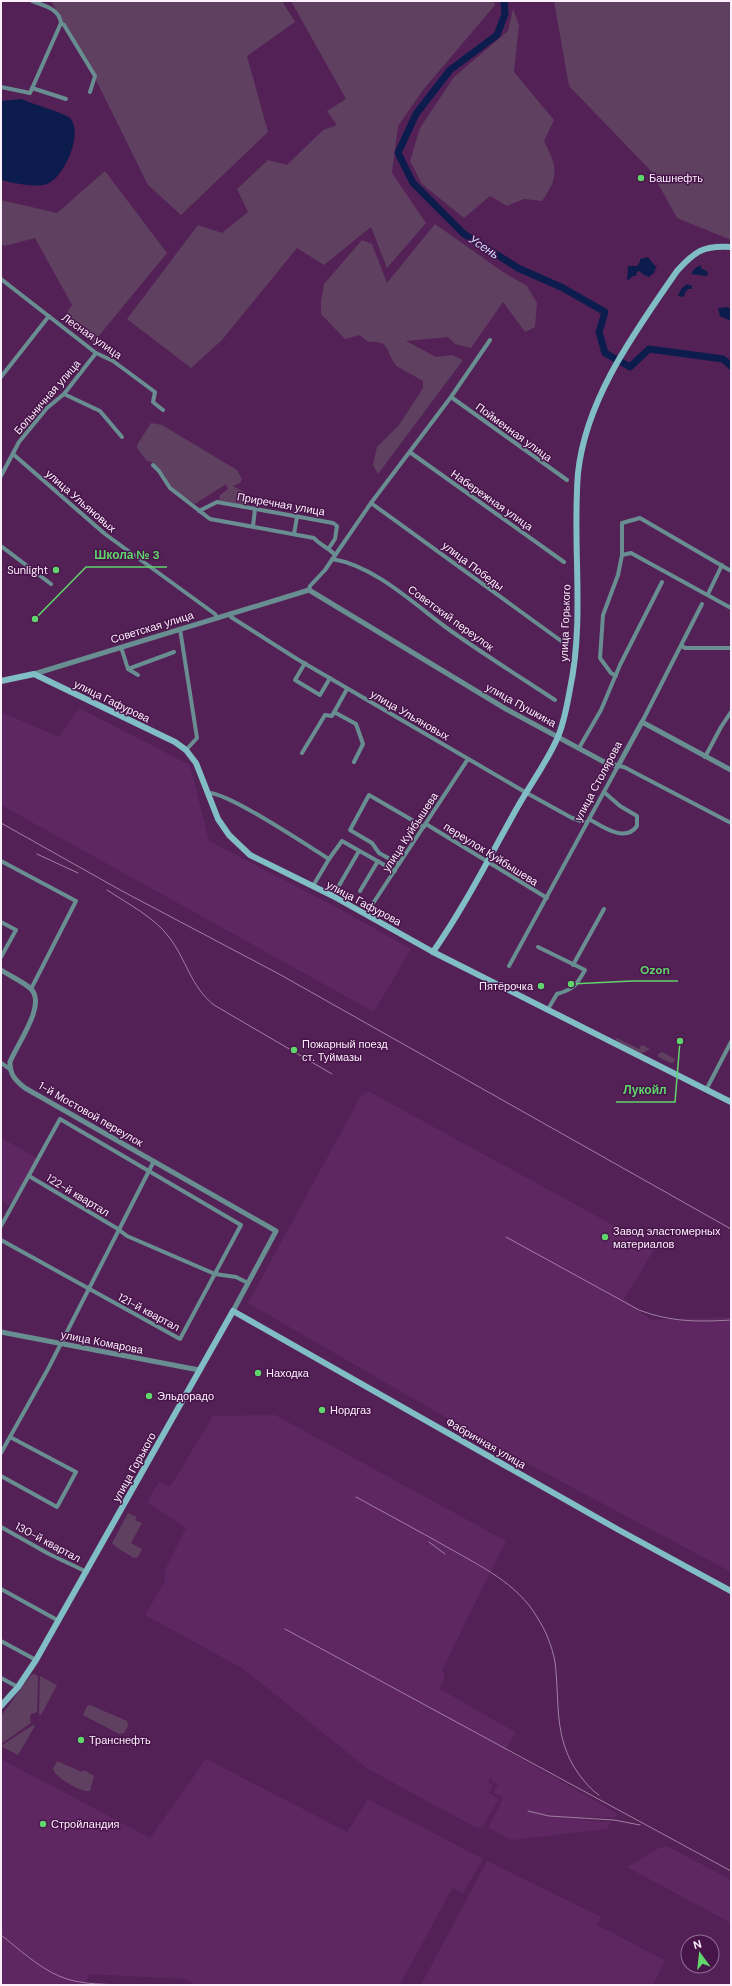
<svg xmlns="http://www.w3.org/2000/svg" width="732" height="1986" viewBox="0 0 732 1986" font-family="'DM Sans',sans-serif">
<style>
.built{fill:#5f2762}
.green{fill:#5f4060}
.water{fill:#0b1c4d}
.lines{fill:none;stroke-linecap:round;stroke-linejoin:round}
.river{stroke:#0b1c4d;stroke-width:7}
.minor{stroke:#698e92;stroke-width:4}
.tertiary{stroke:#698e92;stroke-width:5}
.secondary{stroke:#81bdc5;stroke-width:6}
.rail{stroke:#a07ea1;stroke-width:1}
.poi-dot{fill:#5fd56b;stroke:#48154a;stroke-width:1.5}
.labels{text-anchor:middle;stroke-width:3;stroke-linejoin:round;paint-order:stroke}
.poi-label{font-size:11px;fill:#fceffc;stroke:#48154a;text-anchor:start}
.street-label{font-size:11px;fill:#fceffc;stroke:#48154a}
.water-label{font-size:12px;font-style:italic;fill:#cdddfe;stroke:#48154a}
.leader{fill:none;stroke:#5fd56b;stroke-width:1.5}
.callout-dot{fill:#5fd56b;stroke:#48154a;stroke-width:1.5}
.callout-label{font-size:12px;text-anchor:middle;font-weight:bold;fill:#5fd56b;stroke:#48154a;stroke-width:3;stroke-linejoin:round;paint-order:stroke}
</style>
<rect width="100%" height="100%" fill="#532156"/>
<g class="built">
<path d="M79 708 190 765 209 841 330 904 411 949 374 1012 1 805V712L59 737Z"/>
<path d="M368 1091 655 1248 624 1299 651 1320 731 1317V1572L504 1451 248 1303 362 1094Z"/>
<path d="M1 1138 37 1158 10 1206 1 1201Z"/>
<path d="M275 1415 506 1541 442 1670 445 1676 440 1689 515 1732 506 1750 618 1814 615 1817H584L582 1820 611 1822 607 1829 512 1840 488 1828 503 1798 493 1792 498 1784 492 1781 491 1776 488 1782 493 1785 489 1793 499 1799 483 1827 477 1828 368 1769 242 1668 145 1615 165 1581 164 1572 186 1528 147 1502 159 1481 170 1487 213 1416Z"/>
<path d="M1 1759 150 1838 206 1759 347 1832 368 1799 483 1859 463 1893 452 1888 400 1985H195L186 1979 89 1974 85 1985H1Z"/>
<path d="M667 1846 731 1880V1923L627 1867 659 1848Z"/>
<path d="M487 1861 601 1917 597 1925 665 1960 653 1985H421Z"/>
</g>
<g class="green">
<path d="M51 1H282L295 22 247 56 268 132 181 215 148 185 91 70Z"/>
<path d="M291 1H494L495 5 423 90 398 126 392 173 426 223 387 268 371 227 324 265 297 248 222 340 191 368 127 319 198 225 222 233 248 212 237 189 268 160 287 165 323 130 337 125 327 111 346 99Z"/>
<path d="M554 1H731V240L677 218 651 171 569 86Z"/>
<path d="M513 9 519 25 514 72 554 120 544 141C557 167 560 175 542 201L524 199 507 206 490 196 464 218 422 184 410 161 420 128 454 77 508 31Z"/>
<path d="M105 171 167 253 93 343 63 318 72 305 35 238 5 246 1 244V200L57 213Z"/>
<path d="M435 224 503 272 527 286 537 303 535 327 525 332 503 302 471 348 455 344 448 337 406 341 436 357 452 355 463 360 378 474 373 465 377 447 399 425 423 388V381C415 376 406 372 398 367 385 356 393 339 368 342L360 335 345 339 321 314V301L324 284 362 240 372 244 387 283Z"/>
<path d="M151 423 162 425 237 470 242 479 240 483 233 486 246 493 244 505 219 500 220 495 228 489 226 484 195 504C188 499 178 494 172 487 165 478 159 462 147 461L137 448V445Z"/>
<path d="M615 1037 639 1049 642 1045 650 1049 641 1054 617 1041Z"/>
<path d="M662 1052 675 1059 673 1063H671L658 1057V1054Z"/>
<path d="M128 1513 137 1517 135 1520 142 1523 131 1543 142 1549 138 1557 134 1558 116 1547 112 1543Z"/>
<path d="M34 1674 38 1676 37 1712 31 1714 30 1718 31 1723 1 1744V1716L31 1675Z"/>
<path d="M40 1676 57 1685 41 1715 39 1714Z"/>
<path d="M90 1705 127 1721 128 1726 124 1733 119 1734 83 1715 87 1706Z"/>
<path d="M33 1725 35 1726 18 1755 1 1746Z"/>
<path d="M57 1761 82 1772 84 1770 94 1776 90 1791C81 1793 55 1777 53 1769Z"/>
</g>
<g class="water">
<path d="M21 99C30 103 64 113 70 118 84 133 64 178 47 184 36 188 12 183 1 180V101Z"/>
<path d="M648 257 655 266 657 265 654 273 649 277 644 275 639 271 637 272 636 276H633L627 281 628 266H637L640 262V259Z"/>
<path d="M701 265V268L708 272 707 276 691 274 695 268Z"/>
<path d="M687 284 692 286V289H688L685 293 684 297 678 296 681 289Z"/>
<path d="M728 307 731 309V321L720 316 718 308Z"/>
</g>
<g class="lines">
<path class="river" d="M504 1 505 14 497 35 450 70 416 114 398 153 413 183 464 234 518 268 563 288 605 312 599 332 605 353 630 367 649 349 723 359 731 366"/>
<g class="minor">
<path d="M61 23 64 25 95 76 90 92"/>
<path d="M1 87 30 93 61 23C59 8 44 6 32 1"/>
<path d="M32 88 66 99"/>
<path d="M1 279 96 353 113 361 155 392 153 402 163 410"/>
<path d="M1 377 49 316"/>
<path d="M64 394 100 411 122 437"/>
<path d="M451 397 567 480"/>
<path d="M411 453 564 562"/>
<path d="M13 454 105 534 215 614 217 617"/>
<path d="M153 465 159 471 170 488 210 519 314 538C320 545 329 548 335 555"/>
<path d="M1 476 19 442 47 408 64 394 96 353"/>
<path d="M371 503 564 643"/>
<path d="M199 511 217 502 333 523 337 526 335 539 329 548"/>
<path d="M253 526 255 509"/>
<path d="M294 534 297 517"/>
<path d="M1 546 51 584"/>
<path d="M622 555 631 553 731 608"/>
<path d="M332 559C376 566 416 606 451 631 485 655 520 677 555 700"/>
<path d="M309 590 310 586 325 570 371 503 451 397 490 340"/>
<path d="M708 594 722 565"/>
<path d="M230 614 231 617 297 659 525 792 572 818 587 823"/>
<path d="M180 629 197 738 186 750"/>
<path d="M682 646 685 648H731"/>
<path d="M121 647 128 669 174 652"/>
<path d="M305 663 295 680 320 695 330 678"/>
<path d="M128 669 138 675"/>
<path d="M616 676 611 673 600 658 603 615 618 575 622 555V523L640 518 731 571"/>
<path d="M334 712 356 724 363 744 354 762"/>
<path d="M642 722 702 604"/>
<path d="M579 748 601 710 620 665 662 582"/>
<path d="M302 753 325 715 332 716 347 689"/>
<path d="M705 757 721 727 731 712"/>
<path d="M208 793C226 791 308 846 329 859L313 886"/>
<path d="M589 819C603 827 625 843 637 826V816L620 806 604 792"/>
<path d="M426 824 547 898"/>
<path d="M329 859 342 841 395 871"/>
<path d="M1 861 76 901 31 989"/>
<path d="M399 864 379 853 372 843 350 830 369 795 424 827"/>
<path d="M360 891 378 861"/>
<path d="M333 896 359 851"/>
<path d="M366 914 468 759"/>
<path d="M1 922 16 930 1 957"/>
<path d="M538 947 585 970C576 986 574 989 557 994L548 1009"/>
<path d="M573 965 604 909"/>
<path d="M509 966 618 766 624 767 731 823"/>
<path d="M1 1063 10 1069"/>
<path d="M706 1090 731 1042"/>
<path d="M29 1176 118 1229 127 1236 215 1274 236 1277 248 1283"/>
<path d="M1 1226 60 1119 241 1225 180 1339 1 1240"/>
<path d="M1 1453 48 1369 154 1161"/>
<path d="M1 1476 57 1507 76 1472 10 1437"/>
<path d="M1 1527 49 1554 87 1572"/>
<path d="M1 1589 59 1621"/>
<path d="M1 1641 36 1660"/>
<path d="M1 1678 18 1687"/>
</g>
<g class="tertiary">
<path d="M34 674 309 590 506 709 606 763 618 766 642 722 731 770"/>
<path d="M1 970C10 976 22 981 30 988 48 1003 17 1044 10 1062 10 1075 15 1080 25 1088L276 1231 233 1311"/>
<path d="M1 1332 199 1370"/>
</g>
<g class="secondary">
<path d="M1 681 34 674 175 742 186 750 196 763 218 819 229 835 250 855 333 896 433 952 731 1102"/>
<path d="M433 952C463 909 487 862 512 817 526 790 545 766 557 739 564 724 567 705 570 689 585 618 572 545 578 473 586 398 635 332 677 271 695 251 704 245 731 247"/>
<path d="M1 1706 18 1687 36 1660 233 1311 617 1529 731 1591"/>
</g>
<g class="rail">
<path d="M1 823 122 891 279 974 731 1229"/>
<path d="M37 854 78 873"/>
<path d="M107 890C128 904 154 917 169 937 186 959 191 987 214 1005L332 1074"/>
<path d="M506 1237 639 1310C671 1322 697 1322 731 1320"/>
<path d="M356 1497C387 1514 417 1530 447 1547 480 1566 517 1583 537 1617 546 1631 552 1646 555 1662 560 1702 553 1737 578 1773 584 1781 591 1790 599 1795"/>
<path d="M429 1542 445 1554"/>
<path d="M285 1629 731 1871"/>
<path d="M528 1811 549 1816 614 1820 640 1825"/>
<path d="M1 1935C19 1949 38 1967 59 1976 81 1986 110 1984 135 1985"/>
</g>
</g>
<g class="poi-dot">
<circle cx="641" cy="178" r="4"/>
<circle cx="56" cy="570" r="4"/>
<circle cx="541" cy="986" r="4"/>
<circle cx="294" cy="1050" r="4"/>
<circle cx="605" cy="1237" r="4"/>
<circle cx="258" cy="1373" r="4"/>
<circle cx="149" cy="1396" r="4"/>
<circle cx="322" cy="1410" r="4"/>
<circle cx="81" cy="1740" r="4"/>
<circle cx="43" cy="1824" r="4"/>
</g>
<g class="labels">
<g class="poi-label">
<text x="649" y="182">Башнефть</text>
<text x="48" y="574" text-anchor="end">Sunlight</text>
<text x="533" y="990" text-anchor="end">Пятёрочка</text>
<text x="302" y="1048">Пожарный поезд<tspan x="302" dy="13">ст. Туймазы</tspan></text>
<text x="613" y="1235">Завод эластомерных<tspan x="613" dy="13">материалов</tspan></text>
<text x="266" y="1377">Находка</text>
<text x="157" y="1400">Эльдорадо</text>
<text x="330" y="1414">Нордгаз</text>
<text x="89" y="1744">Транснефть</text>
<text x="51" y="1828">Стройландия</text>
</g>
<g class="street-label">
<text transform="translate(92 336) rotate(35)" y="4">Лесная улица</text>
<text transform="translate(47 397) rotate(-49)" y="4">Больничная улица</text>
<text transform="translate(514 432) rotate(36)" y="4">Пойменная улица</text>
<text transform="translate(492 500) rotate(35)" y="4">Набережная улица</text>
<text transform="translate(81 501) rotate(41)" y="4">улица Ульяновых</text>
<text transform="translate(281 504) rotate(10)" y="4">Приречная улица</text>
<text transform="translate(473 566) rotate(37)" y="4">улица Победы</text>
<text transform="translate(451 618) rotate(36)" y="4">Советский переулок</text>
<text transform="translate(565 623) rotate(-88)" y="4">улица Горького</text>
<text transform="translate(152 627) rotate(-17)" y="4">Советская улица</text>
<text transform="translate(112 701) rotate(26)" y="4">улица Гафурова</text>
<text transform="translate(521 705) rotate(29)" y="4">улица Пушкина</text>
<text transform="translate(410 715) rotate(30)" y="4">улица Ульяновых</text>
<text transform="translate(598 781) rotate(-62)" y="4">улица Столярова</text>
<text transform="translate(410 832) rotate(-57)" y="4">улица Куйбышева</text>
<text transform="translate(491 854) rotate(32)" y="4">переулок Куйбышева</text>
<text transform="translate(364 903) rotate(28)" y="4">улица Гафурова</text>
<text transform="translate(91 1114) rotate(30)" y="4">1-й Мостовой переулок</text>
<text transform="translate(78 1195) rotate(31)" y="4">122-й квартал</text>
<text transform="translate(149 1312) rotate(28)" y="4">121-й квартал</text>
<text transform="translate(102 1342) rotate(11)" y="4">улица Комарова</text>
<text transform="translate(486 1443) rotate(30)" y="4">Фабричная улица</text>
<text transform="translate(134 1467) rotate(-61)" y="4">улица Горького</text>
<text transform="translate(48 1542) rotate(28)" y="4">130-й квартал</text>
</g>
<g class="water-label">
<text transform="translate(484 247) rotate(33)" y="4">Усень</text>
</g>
</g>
<path class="leader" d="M35 619L86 567H167M571 984L632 981H678M680 1041L675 1102H616"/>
<g class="callout-dot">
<circle cx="35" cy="619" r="4"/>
<circle cx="571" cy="984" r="4"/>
<circle cx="680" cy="1041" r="4"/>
</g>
<g class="callout-label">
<text x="127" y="559">Школа № 3</text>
<text x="655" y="974">Ozon</text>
<text x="645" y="1094">Лукойл</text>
</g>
<rect width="732" height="1986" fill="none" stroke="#fceffc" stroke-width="4"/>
<g transform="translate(700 1954) rotate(345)"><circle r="19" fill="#48154a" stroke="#906c91"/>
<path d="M0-3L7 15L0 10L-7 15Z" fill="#5fd56b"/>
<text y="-6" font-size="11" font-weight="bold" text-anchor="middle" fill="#fceffc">N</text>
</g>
</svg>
